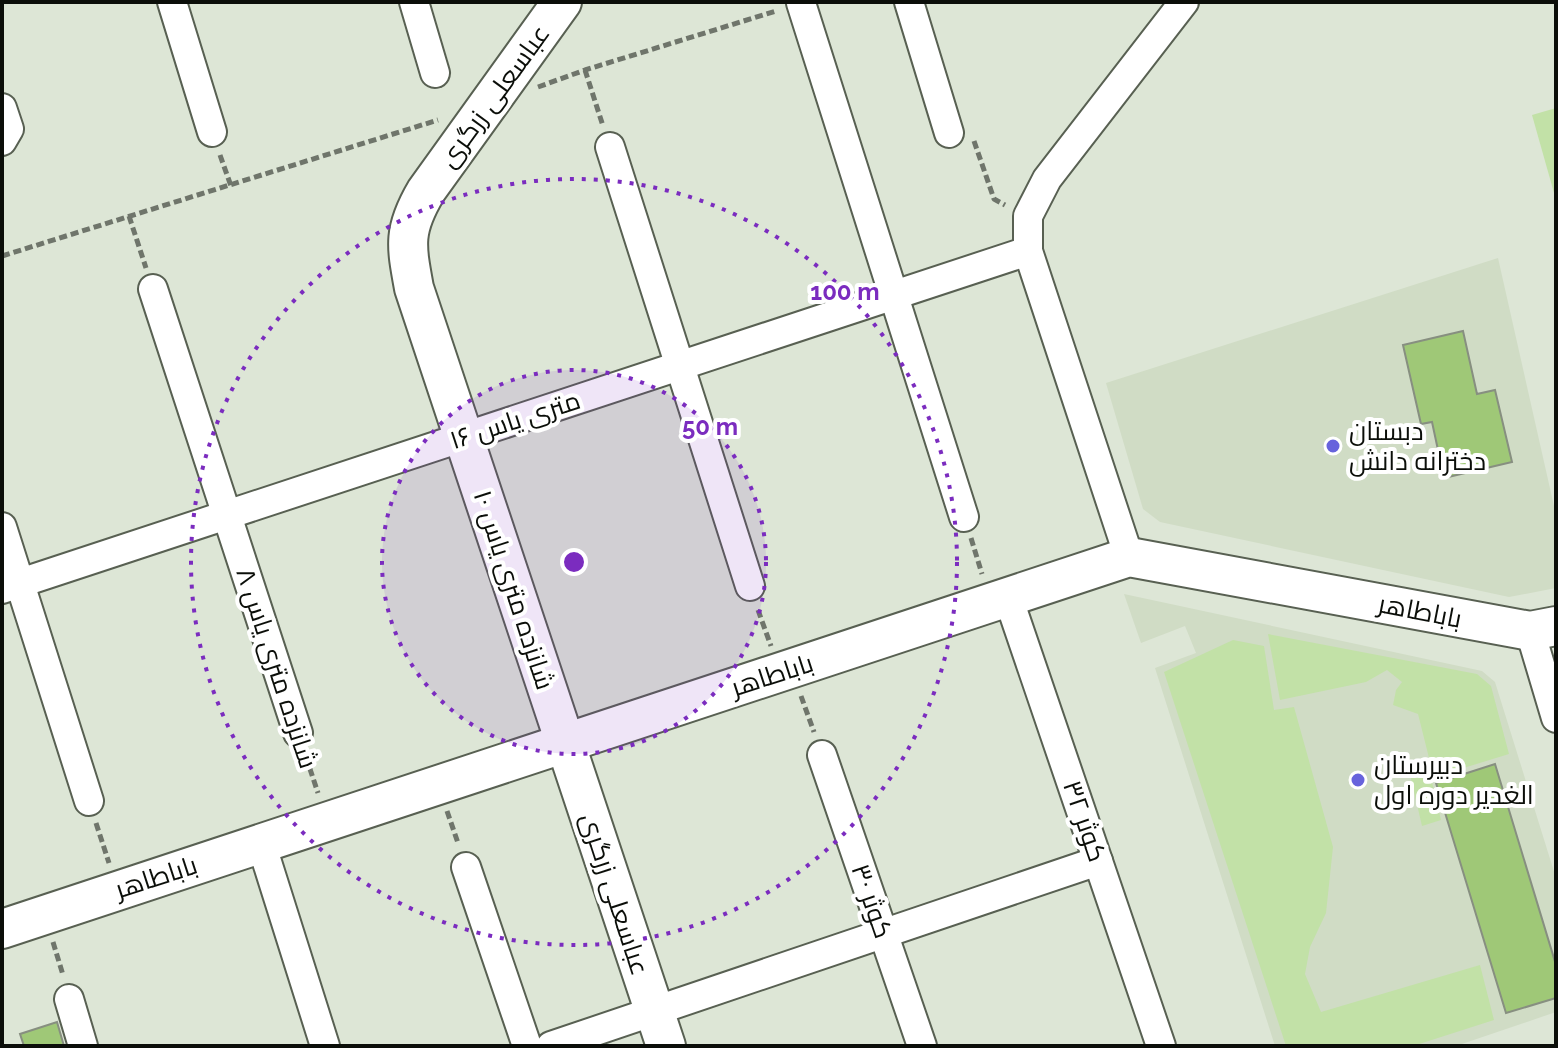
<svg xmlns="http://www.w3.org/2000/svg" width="1558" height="1048" viewBox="0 0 1558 1048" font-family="Raleway,Cairo,sans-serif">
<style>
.built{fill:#d0dcc5}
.green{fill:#c2e1a7}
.building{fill:#9fc877;stroke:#878f80;stroke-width:2}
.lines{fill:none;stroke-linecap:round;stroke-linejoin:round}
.street-casing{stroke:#586052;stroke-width:32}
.secondary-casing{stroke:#586052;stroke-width:42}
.path{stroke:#6f756b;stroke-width:5;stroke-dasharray:8 4;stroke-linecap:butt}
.street{stroke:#fff;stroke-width:28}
.secondary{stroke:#fff;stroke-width:38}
.ring{fill:none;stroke:#7b2cbf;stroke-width:4;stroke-dasharray:4 8}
.poi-dot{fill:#6763dc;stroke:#fff;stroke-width:3}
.labels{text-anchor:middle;stroke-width:8;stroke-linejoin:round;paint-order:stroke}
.street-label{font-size:26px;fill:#0b0e09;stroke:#fff}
.poi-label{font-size:26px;fill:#0b0e09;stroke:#fff;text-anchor:start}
.centre{fill:#7b2cbf;stroke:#fff;stroke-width:4}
.ring-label{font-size:24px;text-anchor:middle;font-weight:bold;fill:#7b2cbf;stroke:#fff;stroke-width:8;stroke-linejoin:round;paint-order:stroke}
</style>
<rect width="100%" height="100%" fill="#dde6d6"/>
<g class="built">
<path d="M1498 258 1556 515V588L1509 597 1160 522 1143 509 1106 383Z"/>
<path d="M1124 594 1482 671 1495 682 1556 878V1012L1456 1046H1275L1155 668 1196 653 1185 626 1141 643Z"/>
</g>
<g class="green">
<path d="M1556 108V200L1532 115Z"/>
<path d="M1268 634 1477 674 1491 686 1509 754 1431 778 1441 820 1422 826 1408 766 1430 762 1418 714 1393 705 1396 690 1402 682 1387 670 1366 682 1280 700Z"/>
<path d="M1233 640 1264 646 1274 710 1294 707 1333 847 1326 913 1310 947 1305 974 1321 1012 1480 965 1494 1020 1413 1046H1286L1164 672Z"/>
</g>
<g class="building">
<path d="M1463 331 1477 394 1495 390 1512 462 1444 478 1432 422 1421 424 1403 345Z"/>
<path d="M1495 764 1556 965V998L1506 1013 1436 783Z"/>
<path d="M57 1022 64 1046H24L20 1034Z"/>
</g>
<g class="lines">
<defs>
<g id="street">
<path d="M172 2 212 132"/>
<path d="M414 2 435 73"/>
<path d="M909 2 949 133"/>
<path d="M801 3 964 517"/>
<path d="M2 108 9 129 2 141"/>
<path d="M610 147 750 586"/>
<path d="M153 289 298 733"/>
<path d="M2 527 89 801"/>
<path d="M1129 557 1028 251V216L1047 179 1184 2"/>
<path d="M2 589 1028 251"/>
<path d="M1008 597 1161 1046"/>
<path d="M1530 631 1556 718"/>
<path d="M822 755 922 1046"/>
<path d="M261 843 325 1046"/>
<path d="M466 867 527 1046"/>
<path d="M69 999 83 1046"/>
<path d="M551 1046 1098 861"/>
</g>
<g id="secondary">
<path d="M562 2 426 191C403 230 406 245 414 288L666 1046"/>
<path d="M2 929 1129 557 1530 631 1556 626"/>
</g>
</defs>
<use href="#street" class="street-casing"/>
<use href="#secondary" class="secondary-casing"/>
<g class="path">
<path d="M585 70 603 126"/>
<path d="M538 87 585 70 776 11"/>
<path d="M974 141 994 199 1005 205"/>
<path d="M220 155 231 186"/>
<path d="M129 216 146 268"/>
<path d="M2 256 438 120"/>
<path d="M971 538 982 574"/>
<path d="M758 610 771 646"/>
<path d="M801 696 814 732"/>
<path d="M306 757 318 793"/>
<path d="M447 811 458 843"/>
<path d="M96 823 109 863"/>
<path d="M53 942 63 975"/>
</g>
<use href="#street" class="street"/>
<use href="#secondary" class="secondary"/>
</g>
<circle cx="574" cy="562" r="192" fill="#7b2cbf" fill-opacity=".12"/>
<g class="ring">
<circle cx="574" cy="562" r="192"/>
<circle cx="574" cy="562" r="383"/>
</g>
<g class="poi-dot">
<circle cx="1333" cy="446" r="8"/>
<circle cx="1358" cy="780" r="8"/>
</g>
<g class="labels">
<g class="street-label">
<text transform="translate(494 96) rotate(-54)" y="9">عباسعلی زرگری</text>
<text transform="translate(515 420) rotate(-18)" y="9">۱۶ متری یاس</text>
<text transform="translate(514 590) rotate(72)" y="9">شانزده متری یاس ۱۰</text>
<text transform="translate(1420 611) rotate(11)" y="9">باباطاهر</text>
<text transform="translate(277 668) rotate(72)" y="9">شانزده متری یاس ۸</text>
<text transform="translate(772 675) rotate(-18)" y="9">باباطاهر</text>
<text transform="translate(1085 821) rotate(71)" y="9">کوثر ۳۲</text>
<text transform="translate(156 877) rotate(-18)" y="9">باباطاهر</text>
<text transform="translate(615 894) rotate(72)" y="9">عباسعلی زرگری</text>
<text transform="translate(872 901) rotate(71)" y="9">کوثر ۳۰</text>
</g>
<g class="poi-label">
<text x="1349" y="440">دبستان<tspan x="1349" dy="30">دخترانه دانش</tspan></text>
<text x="1374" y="774">دبیرستان<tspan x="1374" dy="30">الغدیر دوره اول</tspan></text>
</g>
</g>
<circle cx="574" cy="562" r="12" class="centre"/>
<g class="ring-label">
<text x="845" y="300">100 m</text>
<text x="710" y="435">50 m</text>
</g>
<rect width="1558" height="1048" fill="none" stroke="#0b0e09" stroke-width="8"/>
</svg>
